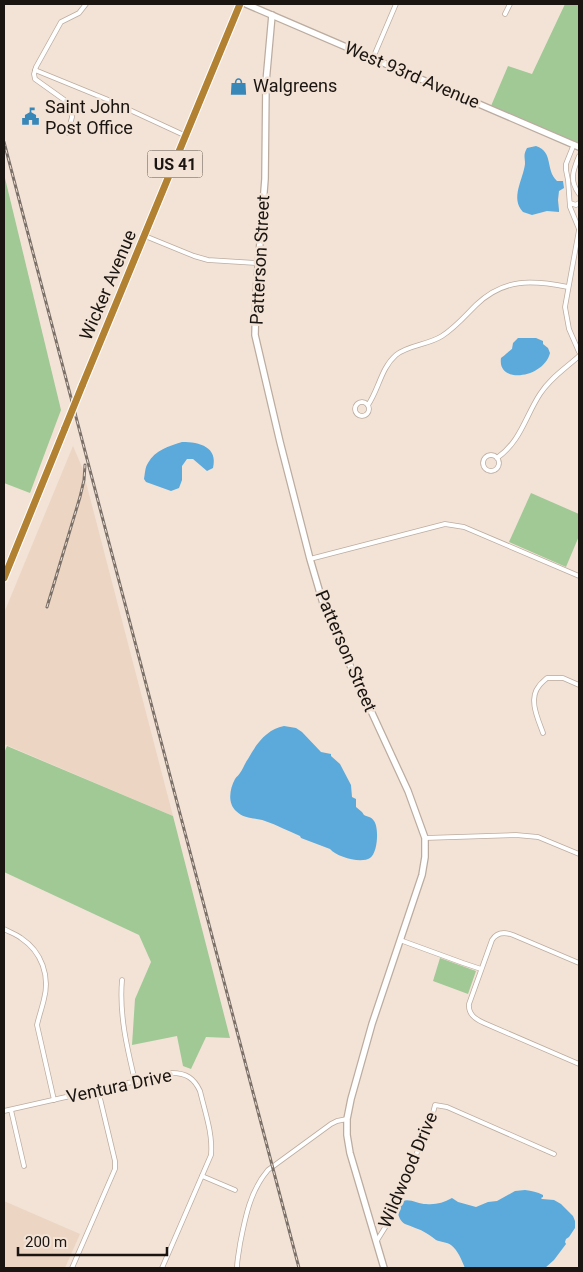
<svg xmlns="http://www.w3.org/2000/svg" width="583" height="1272" viewBox="0 0 583 1272" font-family="Roboto,sans-serif">
<style>
.built{fill:#ecd5c3}
.green{fill:#a0c996}
.water{fill:#5baadb}
.lines{fill:none;stroke-linecap:round;stroke-linejoin:round}
.street-casing{stroke:#bcaca0;stroke-width:5.5}
.secondary-casing{stroke:#bcaca0;stroke-width:8}
.highway-casing{stroke:#fff;stroke-width:9}
.street{stroke:#fff;stroke-width:4}
.secondary{stroke:#fff;stroke-width:5.5}
.highway{stroke:#b28132;stroke-width:7}
.rail-casing{stroke:#7b7169;stroke-width:3}
.rail{stroke:#f3e3d6;stroke-width:1;stroke-dasharray:4;stroke-linecap:butt}
.highway-bridge-casing{stroke:#fff;stroke-width:9;stroke-linecap:butt}
.highway-bridge{stroke:#b28132;stroke-width:7}
.labels{text-anchor:middle;stroke-width:5;stroke-linejoin:round;paint-order:stroke}
.shield{fill:#f3e3d6;stroke:#5b534b;stroke-width:1}
.shield-label{font-size:16px;font-weight:bold;fill:#1a1510}
.street-label{font-size:18px;fill:#1a1510;stroke:#f3e3d6}
.poi-label{font-size:18px;fill:#1a1510;stroke:#f3e3d6;text-anchor:start}
</style>
<rect width="100%" height="100%" fill="#f3e3d6"/>
<g class="built">
<path d="M73 446 82 467 173 816 4 744V613Z"/>
<path d="M4 1201 80 1234 65 1268H4Z"/>
</g>
<g class="green">
<path d="M565 4H579V144L491 106 508 66 532 74Z"/>
<path d="M4 174 61 410 30 493 4 483Z"/>
<path d="M531 493 579 514V536L566 567 509 542Z"/>
<path d="M7 746 173 816 230 1038 206 1037 191 1069 183 1066 177 1036 132 1045 135 999 151 962 139 935 4 872V753Z"/>
<path d="M440 958 476 971 468 994 433 981Z"/>
</g>
<g class="water">
<path d="M536 146C554 152 545 170 557 181H563L564 188 559 191 558 200 559 210V212L547 211 532 215 523 212C510 198 523 180 525 164 525 157 523 155 527 148Z"/>
<path d="M518 338H536L543 341V344L548 348 550 353C544 378 497 385 501 358 503 357 509 351 512 349L513 343Z"/>
<path d="M182 442C200 442 218 447 213 468L207 471 193 459H187L182 466V480L179 488 171 491 146 482 144 479C145 474 145 467 148 463 155 450 169 446 182 442Z"/>
<path d="M284 726 296 728 302 732 321 752 331 754V756L340 764 351 785 352 797 356 799V807L362 812 364 815C368 817 372 817 374 821 379 827 378 853 370 858 361 864 337 857 330 849L301 838 300 836C288 831 277 825 265 821 255 817 245 820 236 811 227 803 230 788 235 779 237 776 239 775 240 773 243 769 245 763 248 759 256 744 267 729 284 726Z"/>
<path d="M525 1190C532 1191 537 1192 543 1195V1197L541 1198 542 1199 554 1200 561 1204 573 1216 575 1221V1228L569 1237 566 1239 565 1242 566 1244 554 1260 545 1268H465C462 1261 458 1250 451 1245 447 1242 441 1242 436 1240 433 1238 430 1235 426 1233 420 1229 412 1227 405 1224 398 1220 394 1206 403 1201 409 1198 419 1204 426 1204 435 1205 443 1203 452 1198L458 1202 476 1207 488 1202 497 1201 515 1191Z"/>
</g>
<g class="lines">
<defs>
<g id="street">
<path d="M505 14 510 4"/>
<path d="M373 58 396 4"/>
<path d="M35 70 106 99 186 136"/>
<path d="M68 133 72 117 70 104 35 79 34 74 36 67 61 22 79 13 86 4"/>
<path d="M574 144 566 164V170L568 180 570 207 579 229"/>
<path d="M579 156C573 171 569 180 579 194"/>
<path d="M570 203 576 205 579 203"/>
<path d="M579 230 565 307 569 329 579 352"/>
<path d="M145 236 194 256 208 260 258 263"/>
<circle cx="362" cy="409" r="7"/>
<path d="M368 405C379 389 381 368 396 355 408 345 428 345 442 336 455 328 465 316 476 305 504 278 532 280 568 287"/>
<circle cx="491" cy="463" r="8"/>
<path d="M497 458C521 441 525 417 540 394 550 378 566 368 579 356"/>
<path d="M310 559 445 524 464 527 579 576"/>
<path d="M543 733C538 719 528 699 539 686 541 683 545 680 547 678H563L579 685"/>
<path d="M425 838 516 835 538 837 579 854"/>
<path d="M4 929C9 932 16 934 21 938 42 952 50 976 44 999 42 1008 39 1016 37 1025L54 1100"/>
<path d="M400 940 463 963 481 969"/>
<path d="M579 963 513 935C505 932 497 932 492 940L469 1004C468 1014 475 1019 484 1023L579 1064"/>
<path d="M122 980C119 1014 127 1048 135 1081"/>
<path d="M11 1110 24 1166"/>
<path d="M4 1111 172 1073C186 1073 194 1078 200 1091 205 1112 213 1134 211 1155L162 1268"/>
<path d="M202 1176 235 1190"/>
<path d="M376 1242 386 1226 432 1117 435 1105 447 1107 554 1154"/>
<path d="M72 1268 115 1169V1161L98 1090"/>
<path d="M237 1268C237 1260 239 1252 240 1244 245 1218 250 1191 268 1170L331 1124 337 1121 347 1119"/>
</g>
<g id="secondary">
<path d="M246 4 579 147"/>
<path d="M272 15 266 82 265 179 256 293 255 335 280 442 310 559 325 610 336 635 408 791 425 838V857L422 875 372 1024 351 1099 347 1119V1135L350 1153 384 1268"/>
</g>
<g id="highway">
<path d="M82 386 240 4"/>
<path d="M4 578 65 428"/>
</g>
</defs>
<use href="#street" class="street-casing"/>
<use href="#secondary" class="secondary-casing"/>
<use href="#highway" class="highway-casing"/>
<use href="#street" class="street"/>
<use href="#secondary" class="secondary"/>
<use href="#highway" class="highway"/>
<defs>
<g id="rail">
<path d="M4 142 299 1268"/>
<path d="M47 607 80 497 84 480 85 465"/>
</g>
</defs>
<use href="#rail" class="rail-casing"/>
<use href="#rail" class="rail"/>
<defs>
<path id="highway-bridge" d="M65 428 82 386"/>
</defs>
<use href="#highway-bridge" class="highway-bridge-casing"/>
<use href="#highway-bridge" class="highway-bridge"/>
</g>
<defs>
<symbol id="shop-bare" viewBox="-9 -9 18 18"><path d="M-5-2.5h2.3a2.7 3.5 0 0 1 5.4 0H5L5.5 6h-11ZM-1.5-2.5h3a1.5 2.3 0 0 0-3 0Z" fill="#3887b9" stroke="#f3e3d6" stroke-width="2.5" paint-order="stroke"/></symbol>
<symbol id="civic-bare" viewBox="-9 -9 18 18"><path d="M-.6-6.5H3V-4.5H.6V-3L4-1V1h2V6H-6V1h2V-1L-.6-3ZM-1.2 2.5V6h2.4V2.5Z" fill="#3887b9" stroke="#f3e3d6" stroke-width="2.5" paint-order="stroke"/></symbol>
</defs>
<g fill-rule="evenodd">
<use href="#shop-bare" x="226" y="74" width="25" height="25"/>
<use href="#civic-bare" x="18" y="104" width="25" height="25"/>
</g>
<g class="labels">
<rect class="shield" x="147.5" y="150.5" width="55" height="27" rx="4"/>
<g class="shield-label">
<text x="175" y="170">US 41</text>
</g>
<g class="street-label">
<text transform="translate(412 75) rotate(23)" y="6">West 93rd Avenue</text>
<text transform="translate(260 260) rotate(-87)" y="6">Patterson Street</text>
<text transform="translate(108 285) rotate(-67)" y="6">Wicker Avenue</text>
<text transform="translate(346 651) rotate(67)" y="6">Patterson Street</text>
<text transform="translate(119 1086) rotate(-12)" y="6">Ventura Drive</text>
<text transform="translate(408 1170) rotate(-67)" y="6">Wildwood Drive</text>
</g>
<g class="poi-label">
<text x="253" y="92">Walgreens</text>
<text x="45" y="113">Saint John<tspan x="45" dy="21">Post Office</tspan></text>
</g>
</g>
<rect width="583" height="1272" fill="none" stroke="#1a1510" stroke-width="10"/>
<path d="M18 1247v8h149v-8" fill="none" stroke="#1a1510" stroke-width="2.5"/>
<text x="25" y="1247" font-size="15" fill="#1a1510" stroke="#f3e3d6" stroke-width="4" paint-order="stroke">200 m</text>
</svg>
